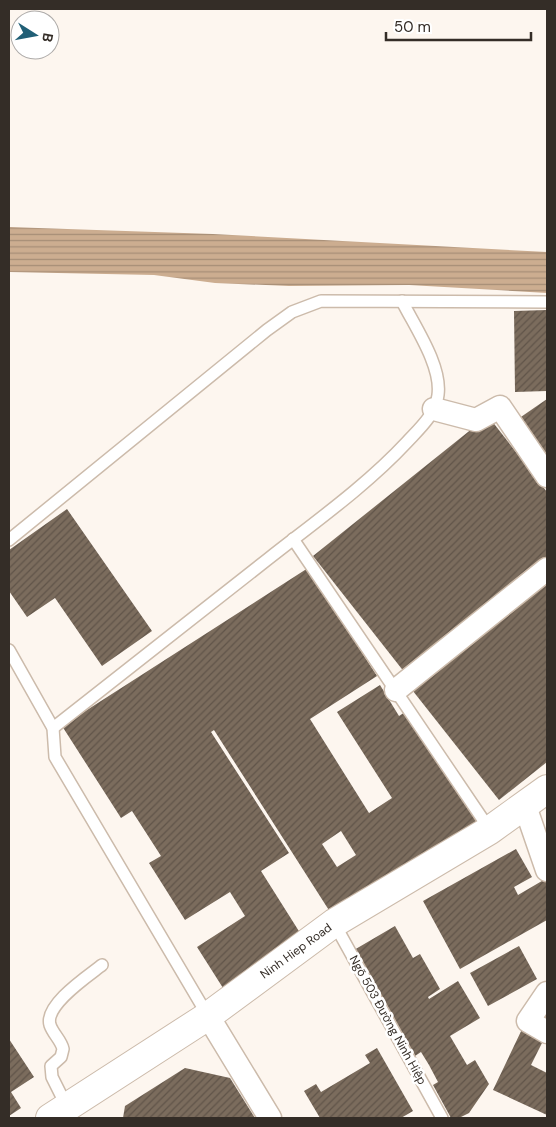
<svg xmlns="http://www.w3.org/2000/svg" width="556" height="1127" viewBox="0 0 556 1127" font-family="'DM Sans',sans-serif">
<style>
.water{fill:url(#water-rules)}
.building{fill:url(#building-hatch);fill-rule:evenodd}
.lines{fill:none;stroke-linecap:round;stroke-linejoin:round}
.lane-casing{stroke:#ccbbab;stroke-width:14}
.street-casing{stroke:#ccbbab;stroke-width:25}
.secondary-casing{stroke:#ccbbab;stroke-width:30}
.lane{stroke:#fff;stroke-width:11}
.street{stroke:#fff;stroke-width:22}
.secondary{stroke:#fff;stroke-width:28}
.labels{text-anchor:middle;stroke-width:5;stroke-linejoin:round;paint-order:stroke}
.street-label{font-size:12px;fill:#342d27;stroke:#fff}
</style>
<defs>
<pattern id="water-rules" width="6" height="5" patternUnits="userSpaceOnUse" patternTransform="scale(1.25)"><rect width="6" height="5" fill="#ccad90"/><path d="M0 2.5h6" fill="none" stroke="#a68d76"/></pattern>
<pattern id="building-hatch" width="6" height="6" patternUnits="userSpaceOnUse" patternTransform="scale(1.25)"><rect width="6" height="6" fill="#7b6c5d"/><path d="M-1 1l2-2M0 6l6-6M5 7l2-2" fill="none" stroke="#605449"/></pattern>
</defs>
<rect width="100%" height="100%" fill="#fdf6ef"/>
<path class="water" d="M9 227 213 234 547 252V293L409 285 289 286 215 283 154 275 9 272Z"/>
<g class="building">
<path d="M547 310V391L515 392 514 311Z"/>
<path d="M547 399V462L518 419Z"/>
<path d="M488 416 547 492V560L405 673 313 556Z"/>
<path d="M67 509 152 631 102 666 55 598 27 617 9 591V550Z"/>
<path d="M308 568 377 676 310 719 369 813 392 798 337 712 380 685 399 716 408 710 479 821 332 915 214 730 211 732 289 853 261 871 302 936 223 988 197 947 245 916 230 892 185 920 149 863 161 856 132 811 121 818 62 726ZM341 831 356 855 337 867 322 844Z"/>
<path d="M547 577V762L499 800 409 686Z"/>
<path d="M516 849 532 877 514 887 518 895 547 878V920L460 969 423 901Z"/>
<path d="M395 926 413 958 420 954 440 989 428 997 429 999 458 981 480 1018 450 1036 467 1065 475 1060 489 1084 469 1113 459 1118H451L433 1085 438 1082 429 1065 421 1052 415 1056 354 950Z"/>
<path d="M519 946 537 979 488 1006 470 973Z"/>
<path d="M525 1023 547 1033 531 1065 547 1073V1115L493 1090Z"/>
<path d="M9 1039 34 1077 11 1092 21 1108 9 1116Z"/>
<path d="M377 1048 413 1111 401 1118H320L304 1091 316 1084 321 1092 370 1063 365 1055Z"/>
<path d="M185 1068 230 1078 255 1118H123L125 1106Z"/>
</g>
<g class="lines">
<defs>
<g id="lane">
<path d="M293 539 490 830"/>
<path d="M9 540 267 330 292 312 321 301 547 302"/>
<path d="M9 650 53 728 55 757 208 1016"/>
<path d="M53 728C125 672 196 615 268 559 315 522 366 486 407 442 419 429 436 414 438 395 442 366 415 327 402 301"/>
<path d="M334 923 442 1118"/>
<path d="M67 1107 52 1077 51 1066 61 1057 63 1049C61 1040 53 1034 50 1025 44 1005 88 976 102 965"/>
</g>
<g id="street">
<path d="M434 409 476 420 500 407 547 476"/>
<path d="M396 690 547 569"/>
<path d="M525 806 547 870"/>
<path d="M547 993 528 1021 547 1032"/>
<path d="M208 1016 270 1118"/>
</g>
<path id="secondary" d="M50 1118 208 1016 334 923 490 830 547 789"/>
</defs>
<use href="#lane" class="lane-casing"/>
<use href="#street" class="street-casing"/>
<use href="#secondary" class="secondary-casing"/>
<use href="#lane" class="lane"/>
<use href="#street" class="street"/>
<use href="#secondary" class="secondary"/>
</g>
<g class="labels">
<g class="street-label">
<text transform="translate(296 951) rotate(-36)" y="4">Ninh Hiep Road</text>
<text transform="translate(388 1020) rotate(61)" y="4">Ngõ 503 Đường Ninh Hiệp</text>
</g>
</g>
<rect width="556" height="1127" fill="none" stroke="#342d27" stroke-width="20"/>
<g transform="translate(35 35) rotate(101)"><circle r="24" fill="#ffffff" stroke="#aeaba9"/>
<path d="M0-4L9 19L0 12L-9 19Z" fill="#215f76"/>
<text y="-8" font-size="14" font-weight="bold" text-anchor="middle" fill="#342d27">B</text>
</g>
<path d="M386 32v8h145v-8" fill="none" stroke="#342d27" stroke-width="2.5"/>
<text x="394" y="32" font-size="15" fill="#342d27" stroke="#ffffff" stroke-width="4" paint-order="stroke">50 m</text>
</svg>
